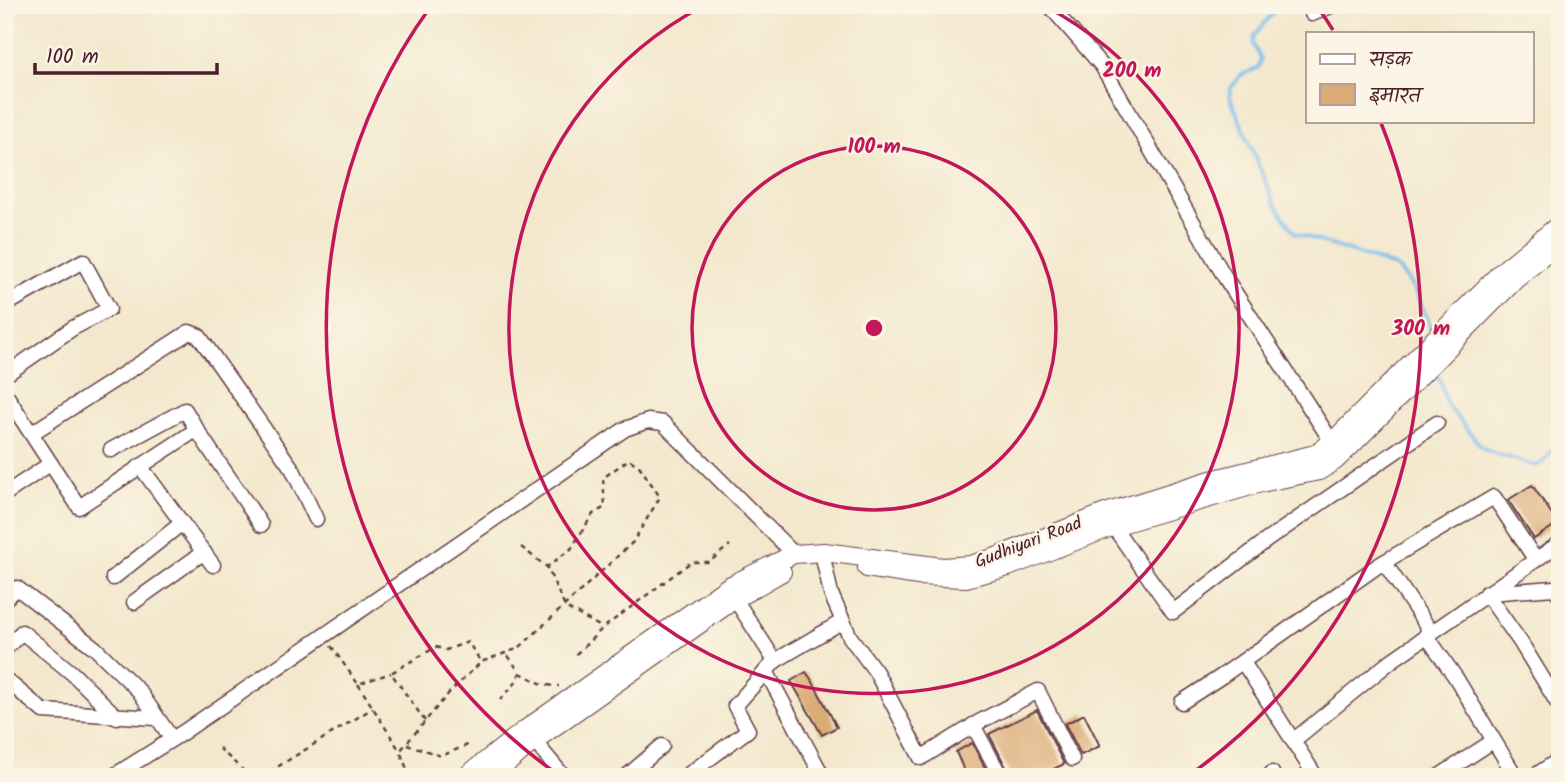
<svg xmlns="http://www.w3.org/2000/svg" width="1565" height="782" viewBox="0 0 1565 782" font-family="Kalam,'Playpen Sans Deva',sans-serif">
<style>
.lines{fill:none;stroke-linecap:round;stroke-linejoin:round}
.stream{stroke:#77bcee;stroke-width:3.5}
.building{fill:#dbab76}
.minor-casing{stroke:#633d43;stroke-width:17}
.tertiary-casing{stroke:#633d43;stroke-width:20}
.path{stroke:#633d43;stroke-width:2.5;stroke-dasharray:5 5;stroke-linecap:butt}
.minor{stroke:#fff;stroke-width:14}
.tertiary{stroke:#fff;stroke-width:18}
.ring{fill:none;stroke:#c2185b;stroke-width:3.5}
.labels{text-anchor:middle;stroke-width:5;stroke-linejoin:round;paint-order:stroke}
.street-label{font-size:18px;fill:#4a1f2b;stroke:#fcf5e5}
.centre{fill:#c2185b;stroke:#fcf5e5;stroke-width:3.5}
.ring-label{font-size:21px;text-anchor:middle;font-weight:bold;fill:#c2185b;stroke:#fcf5e5;stroke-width:5;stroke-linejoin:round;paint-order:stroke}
</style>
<rect width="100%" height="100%" fill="#fcf5e5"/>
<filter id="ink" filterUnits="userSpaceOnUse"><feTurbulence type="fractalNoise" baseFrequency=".0143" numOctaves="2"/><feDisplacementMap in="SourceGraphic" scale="14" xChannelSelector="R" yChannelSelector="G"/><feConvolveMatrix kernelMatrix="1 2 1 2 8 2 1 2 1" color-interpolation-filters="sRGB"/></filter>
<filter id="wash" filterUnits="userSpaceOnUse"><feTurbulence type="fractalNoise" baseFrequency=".00686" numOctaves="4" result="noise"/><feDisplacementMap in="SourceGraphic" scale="28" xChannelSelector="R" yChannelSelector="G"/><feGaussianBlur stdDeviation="1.57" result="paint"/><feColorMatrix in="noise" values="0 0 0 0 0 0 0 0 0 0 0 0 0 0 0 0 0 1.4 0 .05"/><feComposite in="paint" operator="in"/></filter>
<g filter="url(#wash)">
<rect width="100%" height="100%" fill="#f3e8cd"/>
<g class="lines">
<g class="stream">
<path d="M1279 5 1254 36 1253 44 1261 59 1258 68 1241 75 1230 89V97L1275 204 1295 233 1394 266C1413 280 1423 309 1432 330"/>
<path d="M1439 378 1447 405 1480 445 1488 451 1535 466 1543 462 1560 440"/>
</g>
</g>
<g id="blocks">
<g class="building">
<path d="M1532 485 1558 523 1534 539 1508 500Z"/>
<path d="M806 672 813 682 837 727 822 735 791 681Z"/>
<path d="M1037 710 1064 764 1037 777H1011L989 734Z"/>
<path d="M1084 714 1100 746 1081 755 1065 724Z"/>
<path d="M972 743 990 777H967L956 752Z"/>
</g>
</g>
</g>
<g filter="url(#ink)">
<use href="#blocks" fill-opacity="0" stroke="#633d43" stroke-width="2"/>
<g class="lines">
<defs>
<g id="minor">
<path d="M1049 5 1102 66 1226 279 1332 442"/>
<path d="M1312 14 1333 5"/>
<path d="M5 305 83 261 109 309 73 328 5 375"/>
<path d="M5 401 8 398 79 507 196 430"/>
<path d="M32 433 189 332 199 336 293 470 316 519"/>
<path d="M111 450 185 410C208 450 236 486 261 525"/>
<path d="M140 466 213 565"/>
<path d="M5 494 50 464"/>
<path d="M1109 520 1173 612 1267 540 1437 423"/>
<path d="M824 562 831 594 850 637 876 672 921 758 979 722 1038 691 1072 759"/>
<path d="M1384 562 1431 632"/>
<path d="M113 578 182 523"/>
<path d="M1486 593 1521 643 1560 707"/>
<path d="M1488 593 1554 588 1560 595"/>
<path d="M5 599 17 588 95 648 139 691 172 739"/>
<path d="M735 599 775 661"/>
<path d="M134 602 204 552"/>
<path d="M1426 635 1456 678 1516 777"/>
<path d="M5 649 22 632 72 673 117 717"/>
<path d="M1243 662 1316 777"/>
<path d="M766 671 823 777"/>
<path d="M5 679 43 711 156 718"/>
<path d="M1182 702 1222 676 1379 565 1494 497 1535 559"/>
<path d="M973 725 1001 777"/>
<path d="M1294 740 1391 661 1560 543"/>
<path d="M534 741 564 777"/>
<path d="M112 777 182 733 625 429 648 421 663 423 794 554"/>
<path d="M626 777 662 746"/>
<path d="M685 777 748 730 735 706 775 661 843 621"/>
<path d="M1268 777 1272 773"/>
<path d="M1438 777 1493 741"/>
<path d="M1533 777 1560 759"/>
</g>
<g id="tertiary">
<path d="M867 568 918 576 966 578 1008 567 1114 526 1261 483 1319 471 1335 461 1351 446 1516 279 1560 242"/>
<path d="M465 777 526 729 729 586 794 554 824 552 943 567 970 565 996 557 1105 513 1207 481 1315 454 1332 442 1501 272 1560 224"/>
<path d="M491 777 534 741 735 599 782 572"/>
</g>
</defs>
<use href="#minor" class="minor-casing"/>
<use href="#tertiary" class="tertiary-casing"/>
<g class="path">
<path d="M521 547 547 567 565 607 603 628"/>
<path d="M331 646 358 684 391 673"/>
<path d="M576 654 603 628 691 562H709L730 545"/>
<path d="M520 673 544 685 559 686"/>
<path d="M358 684 400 751"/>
<path d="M500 700 514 685 520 673 507 654"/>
<path d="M425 721 391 673 436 647 446 650 468 642 481 662"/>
<path d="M407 744 441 756 470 744"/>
<path d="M219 748 250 777"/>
<path d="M261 777 373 708"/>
<path d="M388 777 407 769"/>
<path d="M410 777 400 751 449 693 481 662 519 648 633 542 660 497 640 467 629 459 603 478 605 507 593 514 571 549 547 567"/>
</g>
<use href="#minor" class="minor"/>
<use href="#tertiary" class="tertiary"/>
</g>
</g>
<g class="ring">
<circle cx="874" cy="328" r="182"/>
<path d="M1045 6A365 365 0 1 1 703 6"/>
<path d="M560 776A547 547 0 0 1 431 6M1317 6A547 547 0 0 1 1333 30M1381 123A547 547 0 0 1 1188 776"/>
</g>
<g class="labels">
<g class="street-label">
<text transform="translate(1028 542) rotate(-21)" y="6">Gudhiyari Road</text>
</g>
</g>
<circle cx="874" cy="328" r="10" class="centre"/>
<g class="ring-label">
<text x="1132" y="77">200 m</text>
<text x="874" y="153">100 m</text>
<text x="1421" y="335">300 m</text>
</g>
<rect width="1565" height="782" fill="none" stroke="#fcf5e5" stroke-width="28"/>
<rect x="1306" y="32" width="228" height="91" fill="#fcf5e5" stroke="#b59f9b" stroke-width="2"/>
<rect x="1320" y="54" width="35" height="10" fill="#ffffff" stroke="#b59f9b" stroke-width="2"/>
<text x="1369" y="66" font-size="21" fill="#4a1f2b">सड़क</text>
<rect x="1320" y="84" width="35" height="21" fill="#dbab76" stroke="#b59f9b" stroke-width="2"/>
<text x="1369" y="102" font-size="21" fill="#4a1f2b">इमारत</text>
<path d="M35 63v10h182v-10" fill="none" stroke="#4a1f2b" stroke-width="3.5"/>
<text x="46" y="63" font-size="21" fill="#4a1f2b" stroke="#fcf5e5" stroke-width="5" paint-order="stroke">100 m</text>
</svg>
